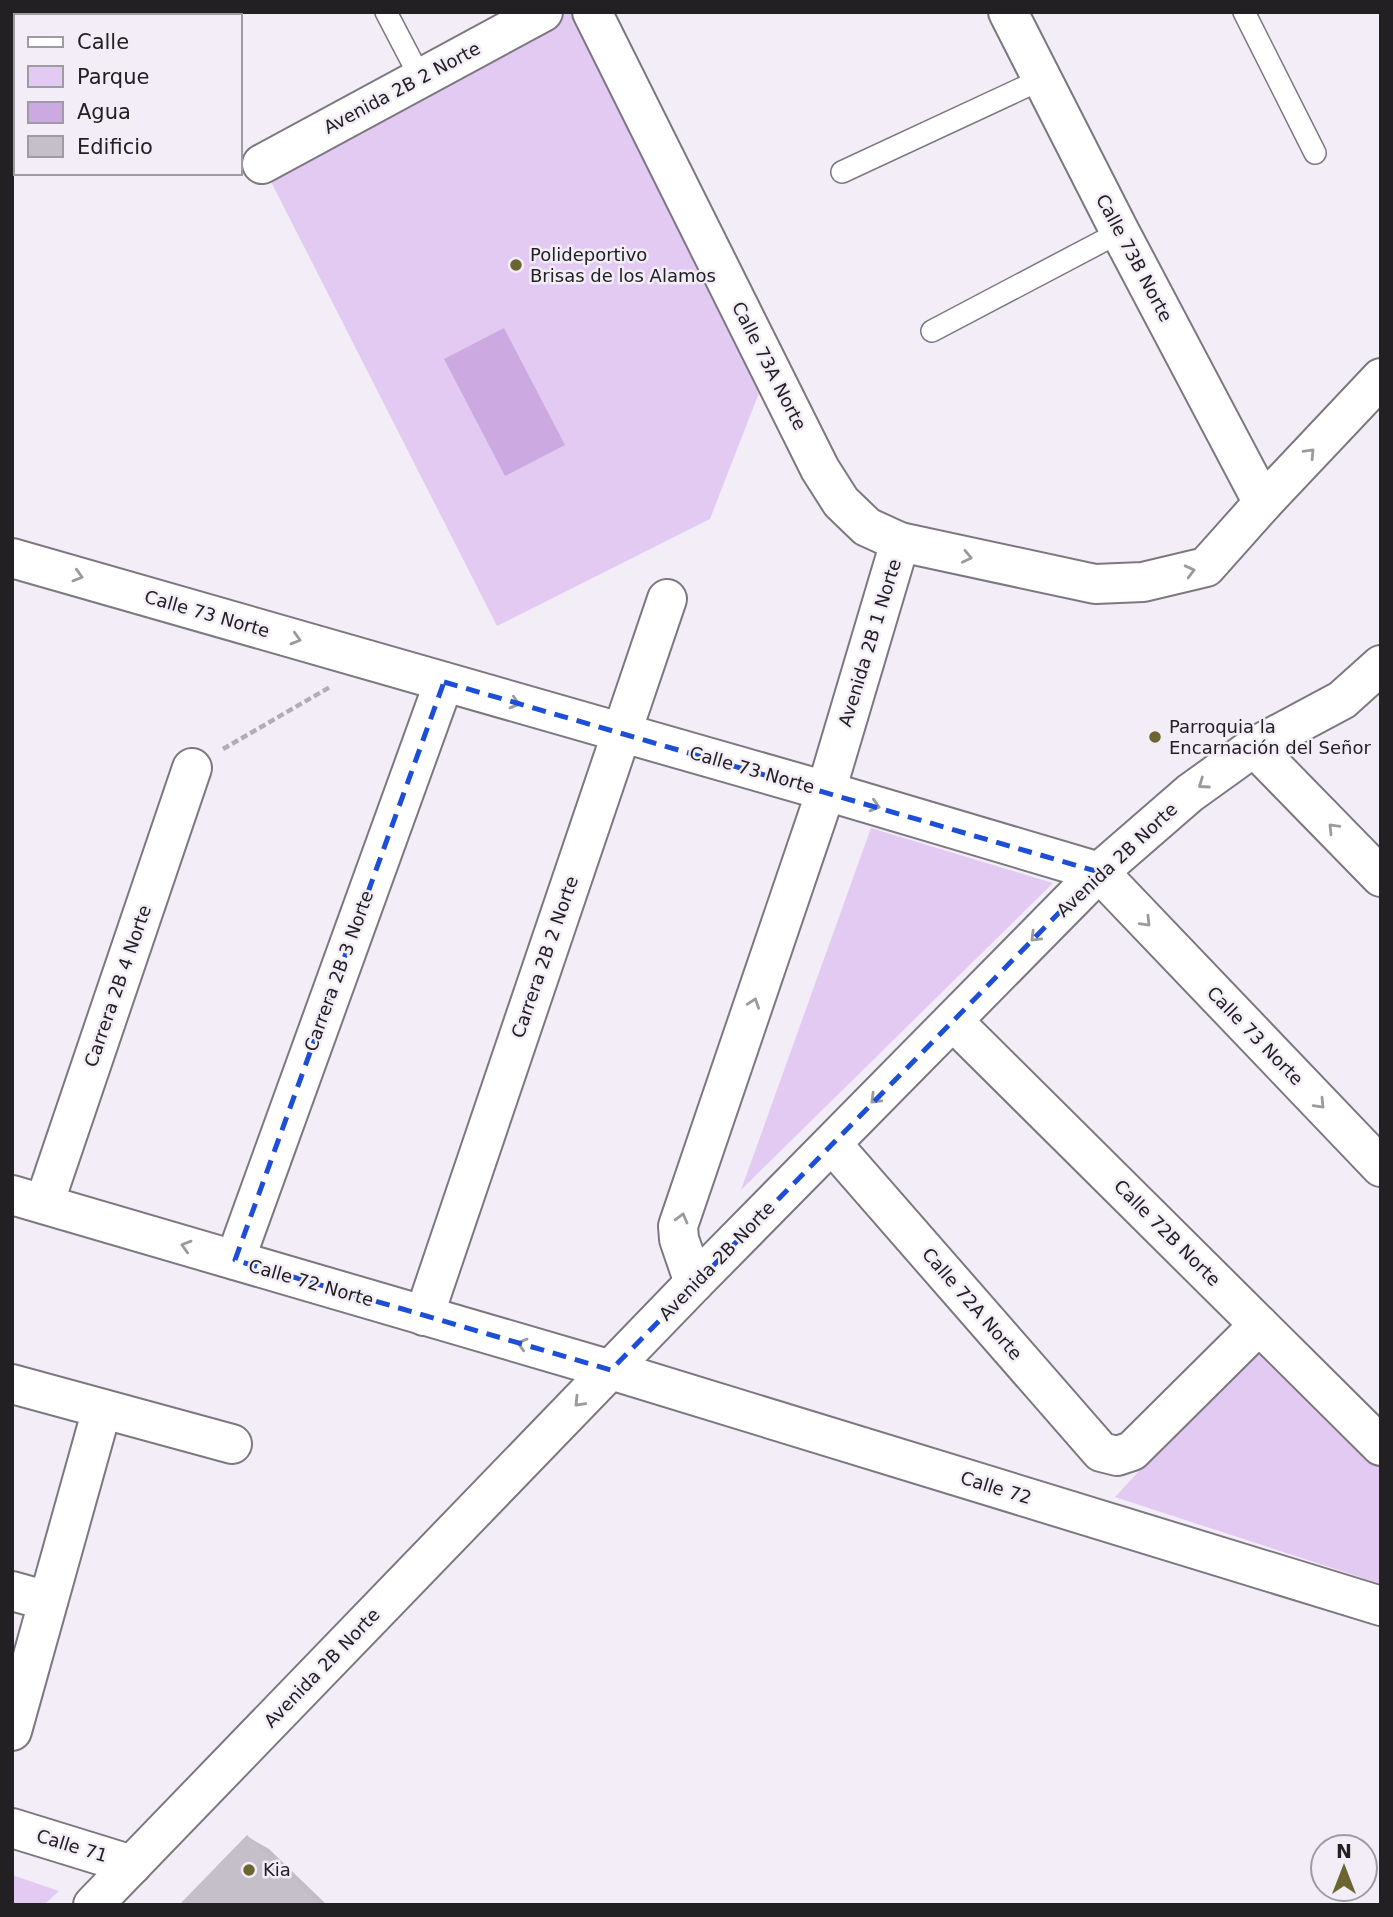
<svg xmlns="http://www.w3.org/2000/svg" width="1393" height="1917" viewBox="0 0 1393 1917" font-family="'DejaVu Sans',sans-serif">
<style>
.green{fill:#e3caf3}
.water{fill:#ccaae1}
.shadow{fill:#0003}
.building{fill:#c5bfc9}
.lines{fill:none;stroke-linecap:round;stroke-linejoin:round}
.lane-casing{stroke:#7d7880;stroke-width:24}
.street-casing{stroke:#7d7880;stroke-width:42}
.path{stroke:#b2adb5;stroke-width:4.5;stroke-dasharray:7 3.5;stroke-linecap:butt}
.lane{stroke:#fff;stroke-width:21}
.street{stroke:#fff;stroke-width:38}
.oneway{stroke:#9c9b9c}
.marked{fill:none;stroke:#1d4ed8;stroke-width:5;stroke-dasharray:14 9;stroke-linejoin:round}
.poi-dot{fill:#6c6531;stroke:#f3edf7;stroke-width:2.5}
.labels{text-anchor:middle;stroke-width:5;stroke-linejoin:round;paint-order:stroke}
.street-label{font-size:18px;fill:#222023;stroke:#f3edf7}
.poi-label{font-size:18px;fill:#222023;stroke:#f3edf7;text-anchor:start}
</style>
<rect width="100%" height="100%" fill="#f3edf7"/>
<g class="green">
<path d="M543 12H592L769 367 710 519 497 626 262 164Z"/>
<path d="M871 828 1053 883 741 1190Z"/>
<path d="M1254 1347 1381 1466V1584L1115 1497Z"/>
<path d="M12 1875 59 1891 44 1905H12Z"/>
</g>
<path class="water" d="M504 328 565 445 505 476 444 359Z"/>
<path class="shadow" d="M248 1837 269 1849 327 1905H182Z"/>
<path class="building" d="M247 1835 320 1905H179Z"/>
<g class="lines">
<defs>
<g id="lane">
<path d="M386 12 421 79"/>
<path d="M1244 12 1315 153"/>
<path d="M842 172 1042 79"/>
<path d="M932 331 1120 232"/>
</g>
<g id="street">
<path d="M592 12 820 469 841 502 867 527 900 542 1095 584 1143 582 1206 567 1263 503 1381 378"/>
<path d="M1008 12 1120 232 1263 503"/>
<path d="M262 164 543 12"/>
<path d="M12 558 826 791 1099 872 1381 1167"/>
<path d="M1254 747 1381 877"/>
<path d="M953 1021 1381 1446"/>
<path d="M832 1144 1101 1452 1117 1456 1132 1451 1259 1325"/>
<path d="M12 1195 611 1370 1381 1606"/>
<path d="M44 1204 192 768"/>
<path d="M235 1260 444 682"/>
<path d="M694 1283 679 1239 678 1226 826 791 900 542"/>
<path d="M424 1316 667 599"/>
<path d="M12 1384 232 1444"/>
<path d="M12 1591 48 1601"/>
<path d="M12 1731 102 1409"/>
<path d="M12 1828 132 1865"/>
<path d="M93 1905 694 1283 1099 872 1190 793 1254 747 1342 700 1381 665"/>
</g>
</defs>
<use href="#lane" class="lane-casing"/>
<use href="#street" class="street-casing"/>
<path class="path" d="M223 749 330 687"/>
<use href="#lane" class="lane"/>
<use href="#street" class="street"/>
</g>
<defs><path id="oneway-chevron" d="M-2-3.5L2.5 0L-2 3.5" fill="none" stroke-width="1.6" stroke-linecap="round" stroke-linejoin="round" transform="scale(1.75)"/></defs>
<g class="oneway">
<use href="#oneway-chevron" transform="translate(1310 453) rotate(-47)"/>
<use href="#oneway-chevron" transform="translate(967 557) rotate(12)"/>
<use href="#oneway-chevron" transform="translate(1190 571) rotate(-14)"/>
<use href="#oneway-chevron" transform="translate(78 576) rotate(16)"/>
<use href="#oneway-chevron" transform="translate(296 639) rotate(16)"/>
<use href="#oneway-chevron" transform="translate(515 703) rotate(16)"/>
<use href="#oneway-chevron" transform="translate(1203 784) rotate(145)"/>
<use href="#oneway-chevron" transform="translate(875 806) rotate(17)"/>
<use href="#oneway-chevron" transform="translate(1333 828) rotate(-134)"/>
<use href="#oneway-chevron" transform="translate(1146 922) rotate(46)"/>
<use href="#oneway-chevron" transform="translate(1035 937) rotate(135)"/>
<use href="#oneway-chevron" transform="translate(754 1003) rotate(-71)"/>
<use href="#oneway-chevron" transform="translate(875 1099) rotate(135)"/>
<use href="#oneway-chevron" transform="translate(1320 1104) rotate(46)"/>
<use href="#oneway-chevron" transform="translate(682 1218) rotate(-75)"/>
<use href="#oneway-chevron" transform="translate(186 1246) rotate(-164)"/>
<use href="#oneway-chevron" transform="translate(522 1344) rotate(-164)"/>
<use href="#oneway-chevron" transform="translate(579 1402) rotate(134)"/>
</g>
<path class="marked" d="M444 682 1099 872 611 1370 235 1260Z"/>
<g class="poi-dot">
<circle cx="516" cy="265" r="7"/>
<circle cx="1155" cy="737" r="7"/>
<circle cx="249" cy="1870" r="7"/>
</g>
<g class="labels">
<g class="street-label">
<text transform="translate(402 88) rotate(-28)" y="6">Avenida 2B 2 Norte</text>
<text transform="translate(1134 258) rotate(62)" y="6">Calle 73B Norte</text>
<text transform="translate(769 366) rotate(63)" y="6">Calle 73A Norte</text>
<text transform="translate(207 614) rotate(16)" y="6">Calle 73 Norte</text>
<text transform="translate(870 643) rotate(-73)" y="6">Avenida 2B 1 Norte</text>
<text transform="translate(752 770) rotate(16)" y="6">Calle 73 Norte</text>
<text transform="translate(1117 860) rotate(-43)" y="6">Avenida 2B Norte</text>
<text transform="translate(545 957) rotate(-71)" y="6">Carrera 2B 2 Norte</text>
<text transform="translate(339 971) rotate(-70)" y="6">Carrera 2B 3 Norte</text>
<text transform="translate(118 986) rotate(-71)" y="6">Carrera 2B 4 Norte</text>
<text transform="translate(1255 1036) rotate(46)" y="6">Calle 73 Norte</text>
<text transform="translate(1167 1233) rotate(45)" y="6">Calle 72B Norte</text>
<text transform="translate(717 1261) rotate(-46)" y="6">Avenida 2B Norte</text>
<text transform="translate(311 1283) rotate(16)" y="6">Calle 72 Norte</text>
<text transform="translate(972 1304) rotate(49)" y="6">Calle 72A Norte</text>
<text transform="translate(996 1488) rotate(17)" y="6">Calle 72</text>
<text transform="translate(322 1668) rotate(-46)" y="6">Avenida 2B Norte</text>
<text transform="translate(72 1846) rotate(17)" y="6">Calle 71</text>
</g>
<g class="poi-label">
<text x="530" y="261">Polideportivo<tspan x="530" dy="21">Brisas de los Alamos</tspan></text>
<text x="1169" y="733">Parroquia la<tspan x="1169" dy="21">Encarnación del Señor</tspan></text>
<text x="263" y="1876">Kia</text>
</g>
</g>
<rect width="1393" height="1917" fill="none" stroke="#222023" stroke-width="28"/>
<rect x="14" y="14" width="228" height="161" fill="#f3edf7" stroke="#9f9ba2" stroke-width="2"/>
<rect x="28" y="37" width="35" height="10" fill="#ffffff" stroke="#9f9ba2" stroke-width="2"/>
<text x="77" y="49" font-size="21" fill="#222023">Calle</text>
<rect x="28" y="66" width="35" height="21" fill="#e3caf3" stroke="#9f9ba2" stroke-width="2"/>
<text x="77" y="84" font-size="21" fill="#222023">Parque</text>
<rect x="28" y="102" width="35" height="21" fill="#ccaae1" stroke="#9f9ba2" stroke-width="2"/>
<text x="77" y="119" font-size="21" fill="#222023">Agua</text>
<rect x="28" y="136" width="35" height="21" fill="#c5bfc9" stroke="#9f9ba2" stroke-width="2"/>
<text x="77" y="154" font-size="21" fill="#222023">Edificio</text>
<g transform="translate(1344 1868)"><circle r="33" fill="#f3edf7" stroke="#9f9ba2" stroke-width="2"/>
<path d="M0-5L12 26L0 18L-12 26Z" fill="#6c6531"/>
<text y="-10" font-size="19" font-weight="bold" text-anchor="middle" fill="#222023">N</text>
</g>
</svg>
